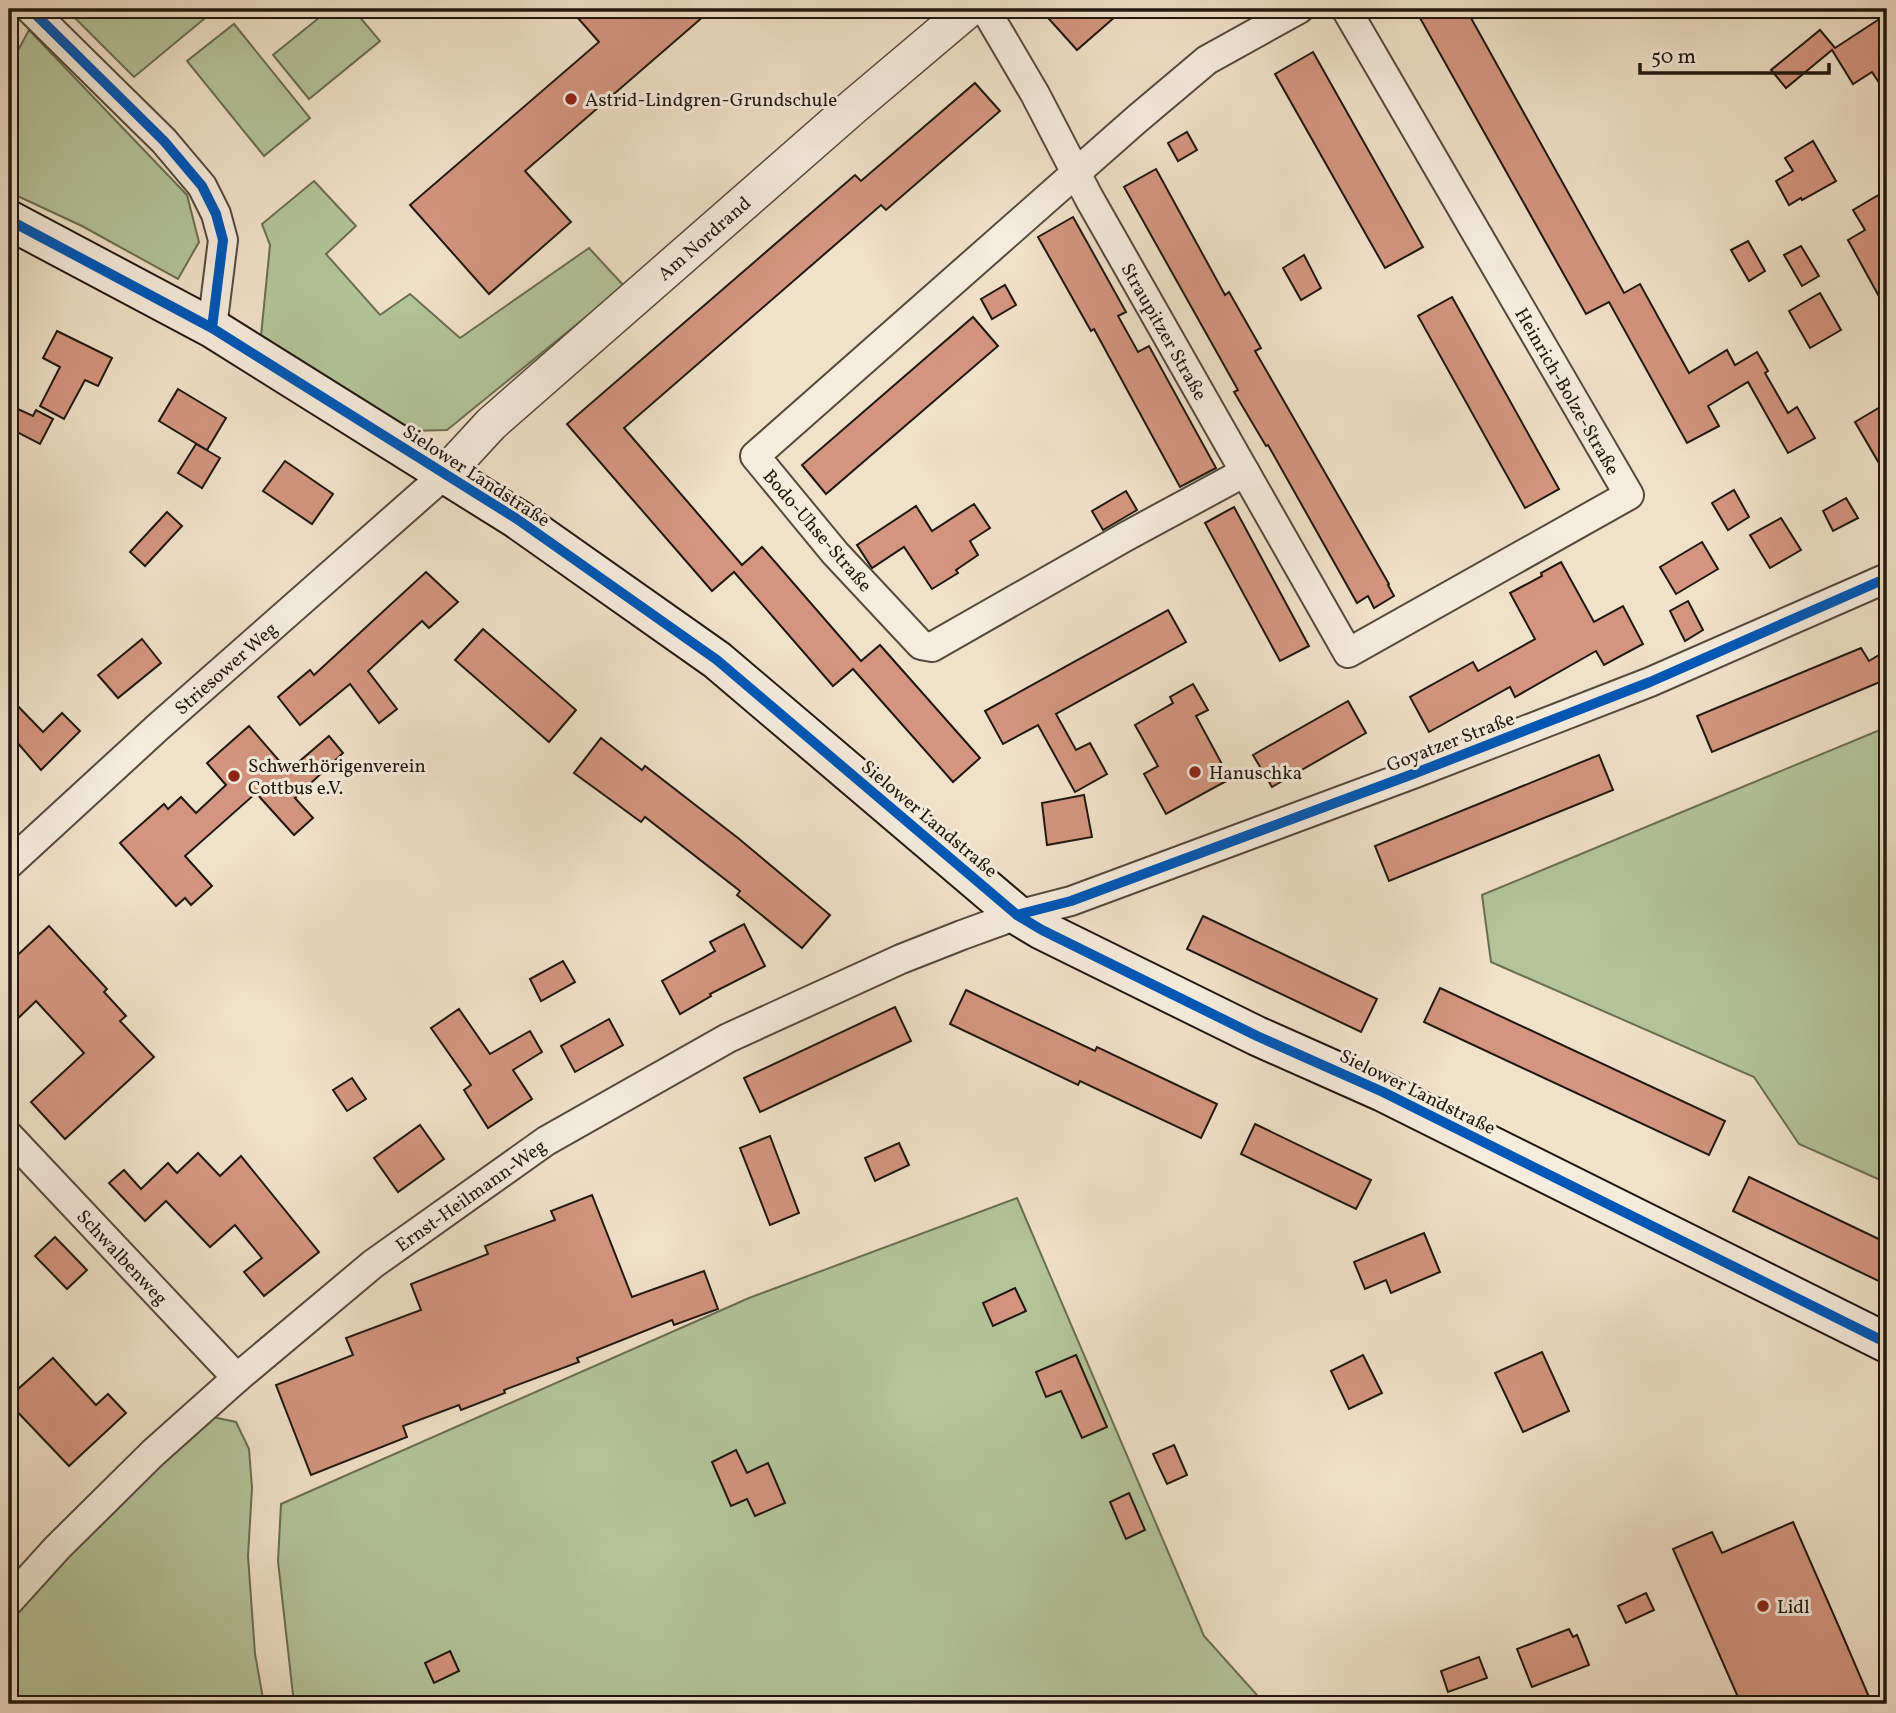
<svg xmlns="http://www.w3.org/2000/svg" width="1896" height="1713" viewBox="0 0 1896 1713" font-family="Vollkorn,serif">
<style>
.green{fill:#b4c49a;stroke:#6a6e54;stroke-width:2}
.building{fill:#d3957f;stroke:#20180f;stroke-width:2}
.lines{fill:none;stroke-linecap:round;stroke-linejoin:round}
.minor-casing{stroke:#544a3e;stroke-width:32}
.tertiary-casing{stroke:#544a3e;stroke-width:38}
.secondary-casing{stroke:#20180f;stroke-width:42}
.minor{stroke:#f5ecdc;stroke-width:28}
.tertiary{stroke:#f5ecdc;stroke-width:35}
.secondary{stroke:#f5ecdc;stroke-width:38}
.cycleway-casing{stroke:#f5ecdc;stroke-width:15}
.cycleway{stroke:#0057b8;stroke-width:10}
.poi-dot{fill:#8f2418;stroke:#f5ecdc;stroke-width:2.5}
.labels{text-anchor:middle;stroke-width:6;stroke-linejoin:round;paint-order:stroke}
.poi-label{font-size:19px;fill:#20180f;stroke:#f5ecdc;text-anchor:start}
.street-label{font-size:19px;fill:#20180f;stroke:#f5ecdc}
</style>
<rect width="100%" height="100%" fill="#f0e1c9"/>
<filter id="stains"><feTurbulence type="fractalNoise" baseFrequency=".00286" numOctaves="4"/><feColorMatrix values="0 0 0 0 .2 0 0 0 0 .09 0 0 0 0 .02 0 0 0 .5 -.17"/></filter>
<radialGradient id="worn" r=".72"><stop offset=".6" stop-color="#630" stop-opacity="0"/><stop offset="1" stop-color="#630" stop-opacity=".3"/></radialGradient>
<g class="green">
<path d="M84 9H216L134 77 74 17Z"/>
<path d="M330 9H353L380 41 309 99 273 55Z"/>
<path d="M234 24 310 118 264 156 187 61Z"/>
<path d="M29 30 187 195 199 242 178 279 82 226 9 192V67Z"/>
<path d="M314 181 356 226 326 254 380 315 410 294 460 338 589 248 624 286 447 430 406 431 261 336 270 245 262 224Z"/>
<path d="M1887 727V1183L1799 1144 1754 1077 1491 962 1482 895Z"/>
<path d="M1017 1198 1204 1636 1265 1704H294L278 1561 281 1504 749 1298Z"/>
<path d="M208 1416 236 1422 249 1449 252 1488 248 1556 255 1654 264 1704H9V1620L64 1558Z"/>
</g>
<g class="building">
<path d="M570 9H712L525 171 571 222 489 294 410 205 599 42Z"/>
<path d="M1040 9H1124L1077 50Z"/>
<path d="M1415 9H1466L1624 293 1640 284 1689 373 1727 350 1735 365 1757 352 1768 371 1765 373 1788 413 1797 407 1815 438 1788 453 1748 382 1708 406 1719 426 1687 443 1609 302 1586 314Z"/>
<path d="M1887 14V95L1872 72 1853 84 1832 50 1786 88 1771 70 1820 30 1835 48Z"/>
<path d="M1313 52 1423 247 1385 268 1275 74Z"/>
<path d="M975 83 1000 111 886 210 881 205 624 428 742 565 762 547 861 661 880 645 980 758 953 782 853 669 833 686 734 572 712 591 567 424 855 175 861 181Z"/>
<path d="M1187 132 1197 150 1178 161 1168 143Z"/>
<path d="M1813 141 1836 181 1802 200 1801 198 1789 205 1776 181 1793 171 1785 158Z"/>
<path d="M1156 169 1225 295 1229 292 1261 348 1255 351 1389 584 1388 585 1394 596 1374 608 1368 596 1357 603 1268 445 1266 446 1234 392 1238 390 1124 187Z"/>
<path d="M1887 190V311L1848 240 1865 230 1853 210Z"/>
<path d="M1073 217 1126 312 1118 316 1138 352 1149 346 1216 468 1180 487 1094 329 1091 331 1038 237Z"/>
<path d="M1748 241 1765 271 1749 281 1731 250Z"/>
<path d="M1801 246 1819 276 1802 286 1784 255Z"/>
<path d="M1304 255 1321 288 1301 300 1283 268Z"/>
<path d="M1005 285 1016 305 992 319 981 299Z"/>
<path d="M1820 293 1841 330 1810 348 1789 311Z"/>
<path d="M1452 297 1559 489 1525 508 1418 316Z"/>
<path d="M973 317 998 346 826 494 802 465Z"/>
<path d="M57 331 112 358 98 386 85 380 64 419 40 406 60 367 43 358Z"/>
<path d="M178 389 226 418 207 450 159 421Z"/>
<path d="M1887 403V477L1855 422Z"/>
<path d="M9 405 33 416 36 410 53 419 40 444 9 428Z"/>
<path d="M196 444 220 458 202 488 178 473Z"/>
<path d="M285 461 333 494 312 524 263 491Z"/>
<path d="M1734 490 1749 517 1728 530 1712 503Z"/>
<path d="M1126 491 1137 510 1103 530 1092 511Z"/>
<path d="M1846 498 1858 518 1833 531 1823 511Z"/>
<path d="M974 504 990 528 970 541 978 555 956 570 958 573 932 589 904 547 872 568 857 545 916 506 932 531Z"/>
<path d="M1234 507 1309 646 1280 661 1205 523Z"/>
<path d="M167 512 182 526 145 566 130 552Z"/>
<path d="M1781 518 1801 550 1770 568 1750 535Z"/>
<path d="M1702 542 1718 569 1676 594 1660 567Z"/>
<path d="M1561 562 1594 622 1623 606 1643 644 1604 665 1596 651 1515 697 1510 687 1429 732 1410 697 1473 662 1478 671 1535 639 1510 593 1542 576 1541 573Z"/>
<path d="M426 572 458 602 429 628 422 621 368 671 397 709 379 723 350 684 300 725 278 697 310 670 314 675Z"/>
<path d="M1688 601 1703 630 1685 641 1670 611Z"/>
<path d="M1168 610 1186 642 1056 714 1076 750 1090 743 1107 774 1075 792 1038 725 1003 744 985 711Z"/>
<path d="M483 629 576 710 549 742 455 660Z"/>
<path d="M142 639 161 663 118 698 98 675Z"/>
<path d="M1861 648 1869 661 1887 650V679L1712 752 1697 716Z"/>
<path d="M1193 684 1208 710 1196 716 1230 779 1166 814 1144 774 1158 766 1135 725 1173 703 1170 697Z"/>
<path d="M9 697 43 732 62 713 80 731 41 770 9 733Z"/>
<path d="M1348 701 1366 733 1272 787 1253 755Z"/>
<path d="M249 726 288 771 329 736 343 753 295 798 313 818 294 835 256 793 185 856 212 886 191 905 185 898 176 906 120 843 164 804 168 809 181 797 196 813 226 785 207 763Z"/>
<path d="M601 738 642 770 645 766 738 838 830 915 802 948 737 895 740 891 645 817 641 822 574 773Z"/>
<path d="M1599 755 1613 790 1389 881 1375 846Z"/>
<path d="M1084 795 1092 837 1047 845 1042 803Z"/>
<path d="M1203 916 1377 999 1361 1032 1187 949Z"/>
<path d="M744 924 765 966 710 994 711 996 680 1014 662 981 715 951 710 942Z"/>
<path d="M49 926 107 989 104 992 126 1016 120 1021 154 1057 65 1139 31 1102 84 1053 36 1001 9 1027V963Z"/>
<path d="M563 961 575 982 541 1001 530 979Z"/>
<path d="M1440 988 1725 1121 1709 1155 1424 1022Z"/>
<path d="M966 990 1095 1051 1097 1047 1217 1104 1201 1138 1080 1081 1078 1085 950 1024Z"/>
<path d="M895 1007 911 1041 760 1112 744 1078Z"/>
<path d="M459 1009 490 1054 530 1031 542 1052 513 1070 532 1099 488 1128 464 1090 471 1085 431 1028Z"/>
<path d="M609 1019 623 1045 575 1072 561 1046Z"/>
<path d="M352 1078 366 1099 347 1111 333 1090Z"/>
<path d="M1255 1124 1371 1180 1356 1209 1241 1154Z"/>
<path d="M420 1125 444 1159 398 1192 374 1158Z"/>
<path d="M770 1136 799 1213 770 1225 740 1148Z"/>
<path d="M899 1143 909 1165 875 1181 865 1158Z"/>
<path d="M198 1153 220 1176 241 1156 319 1252 264 1296 244 1272 262 1258 235 1225 210 1247 166 1201 145 1221 109 1183 124 1170 141 1189 168 1163 177 1173Z"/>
<path d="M1749 1177 1887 1243V1285L1733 1211Z"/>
<path d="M592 1195 632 1297 704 1271 718 1309 674 1325 672 1320 577 1358 579 1362 504 1390 505 1393 461 1410 459 1405 403 1426 407 1437 311 1475 276 1385 353 1355 346 1338 421 1310 411 1284 488 1254 485 1246 555 1220 551 1211Z"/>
<path d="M1424 1233 1440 1272 1391 1293 1386 1280 1365 1289 1354 1262Z"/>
<path d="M55 1237 87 1270 67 1289 35 1256Z"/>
<path d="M1015 1288 1026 1311 993 1326 983 1303Z"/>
<path d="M1542 1352 1569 1411 1523 1432 1495 1373Z"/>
<path d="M1076 1355 1107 1427 1082 1438 1061 1391 1046 1397 1036 1372Z"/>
<path d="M1363 1355 1382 1393 1349 1409 1331 1371Z"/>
<path d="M53 1358 96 1405 108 1394 126 1413 69 1466 9 1403V1397Z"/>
<path d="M1174 1445 1187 1475 1167 1484 1153 1454Z"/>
<path d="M736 1450 747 1473 768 1463 785 1503 755 1516 747 1499 731 1506 712 1462Z"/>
<path d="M1129 1493 1145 1530 1126 1539 1110 1502Z"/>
<path d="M1793 1522 1839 1627 1872 1704H1741L1673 1549 1712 1532 1722 1553Z"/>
<path d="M1646 1593 1654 1610 1626 1623 1618 1606Z"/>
<path d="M1569 1629 1573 1637 1577 1635 1589 1665 1532 1687 1517 1649Z"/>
<path d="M450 1651 459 1671 434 1683 425 1663Z"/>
<path d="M1479 1657 1487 1678 1448 1692 1441 1671Z"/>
</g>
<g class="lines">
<defs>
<g id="minor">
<path d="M30 9 164 141 202 186 216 214 223 240 212 328"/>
<path id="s1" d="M985 9 1035 94 1089 198 1348 653 1629 495 1346 9"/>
<path d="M1245 472 1125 537 932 647 921 645 835 553 755 456 1137 119 1207 60 1299 9"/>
<path id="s2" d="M9 864 157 728 444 475"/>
<path id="s3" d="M9 1136 237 1378"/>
<path id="s4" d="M9 1601 57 1548 153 1453 237 1378 373 1264 546 1141 728 1038 901 959 962 935 1017 915 1071 901 1413 774 1650 682 1887 578"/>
</g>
<g id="tertiary">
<path id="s5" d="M444 475 491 424 853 107 969 9"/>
</g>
<path id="secondary" d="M9 220 212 328 517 519 717 660 1017 915 1042 930 1257 1036 1383 1092 1887 1343"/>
</defs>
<use href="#minor" class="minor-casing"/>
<use href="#tertiary" class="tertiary-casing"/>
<use href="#secondary" class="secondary-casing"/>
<use href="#minor" class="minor"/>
<use href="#tertiary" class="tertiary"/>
<use href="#secondary" class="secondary"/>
<defs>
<g id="cycleway">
<path d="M30 9 164 141 202 186 216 214 223 240 212 328"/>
<path d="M9 220 212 328 517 519 717 660 1017 915 1042 930 1257 1036 1383 1092 1887 1343"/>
<path d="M1017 915 1071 901 1413 774 1650 682 1887 578"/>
</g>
</defs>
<use href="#cycleway" class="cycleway-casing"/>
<use href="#cycleway" class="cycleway"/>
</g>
<g class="poi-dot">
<circle cx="571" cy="99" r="7"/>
<circle cx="1195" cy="772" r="7"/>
<circle cx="234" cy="776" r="7"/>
<circle cx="1763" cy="1606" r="7"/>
</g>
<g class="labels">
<g class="poi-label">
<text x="585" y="106">Astrid-Lindgren-Grundschule</text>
<text x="248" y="772">Schwerhörigenverein<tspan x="248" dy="22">Cottbus e.V.</tspan></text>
<text x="1209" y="779">Hanuschka</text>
<text x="1777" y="1613">Lidl</text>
</g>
<g class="street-label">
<text dy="7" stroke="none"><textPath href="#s5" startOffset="352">Am Nordrand</textPath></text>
<text dy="7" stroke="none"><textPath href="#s1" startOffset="369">Straupitzer Straße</textPath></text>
<text transform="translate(1568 391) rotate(60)" y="7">Heinrich-Bolze-Straße</text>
<text transform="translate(477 475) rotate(33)" y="7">Sielower Landstraße</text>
<text transform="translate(818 530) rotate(49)" y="7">Bodo-Uhse-Straße</text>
<text dy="7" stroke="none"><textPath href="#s2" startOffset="292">Striesower Weg</textPath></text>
<text transform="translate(1450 741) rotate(-21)" y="7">Goyatzer Straße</text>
<text transform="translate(930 818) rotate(40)" y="7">Sielower Landstraße</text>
<text transform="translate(1418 1091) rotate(26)" y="7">Sielower Landstraße</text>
<text dy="7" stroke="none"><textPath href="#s4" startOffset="616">Ernst-Heilmann-Weg</textPath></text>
<text dy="7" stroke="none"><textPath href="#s3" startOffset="166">Schwalbenweg</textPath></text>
</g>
</g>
<rect width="1896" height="1713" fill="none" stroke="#f0e1c9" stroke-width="35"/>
<rect x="10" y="10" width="1875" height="1692" fill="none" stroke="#20180f" stroke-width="3.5"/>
<rect x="18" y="18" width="1861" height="1678" fill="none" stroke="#20180f" stroke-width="2"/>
<path d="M1640 63v10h189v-10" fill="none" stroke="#20180f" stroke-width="3.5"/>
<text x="1651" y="63" font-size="21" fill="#20180f" stroke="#f5ecdc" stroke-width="5" paint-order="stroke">50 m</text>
<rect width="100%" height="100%" filter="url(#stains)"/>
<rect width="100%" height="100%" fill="url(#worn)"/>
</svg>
